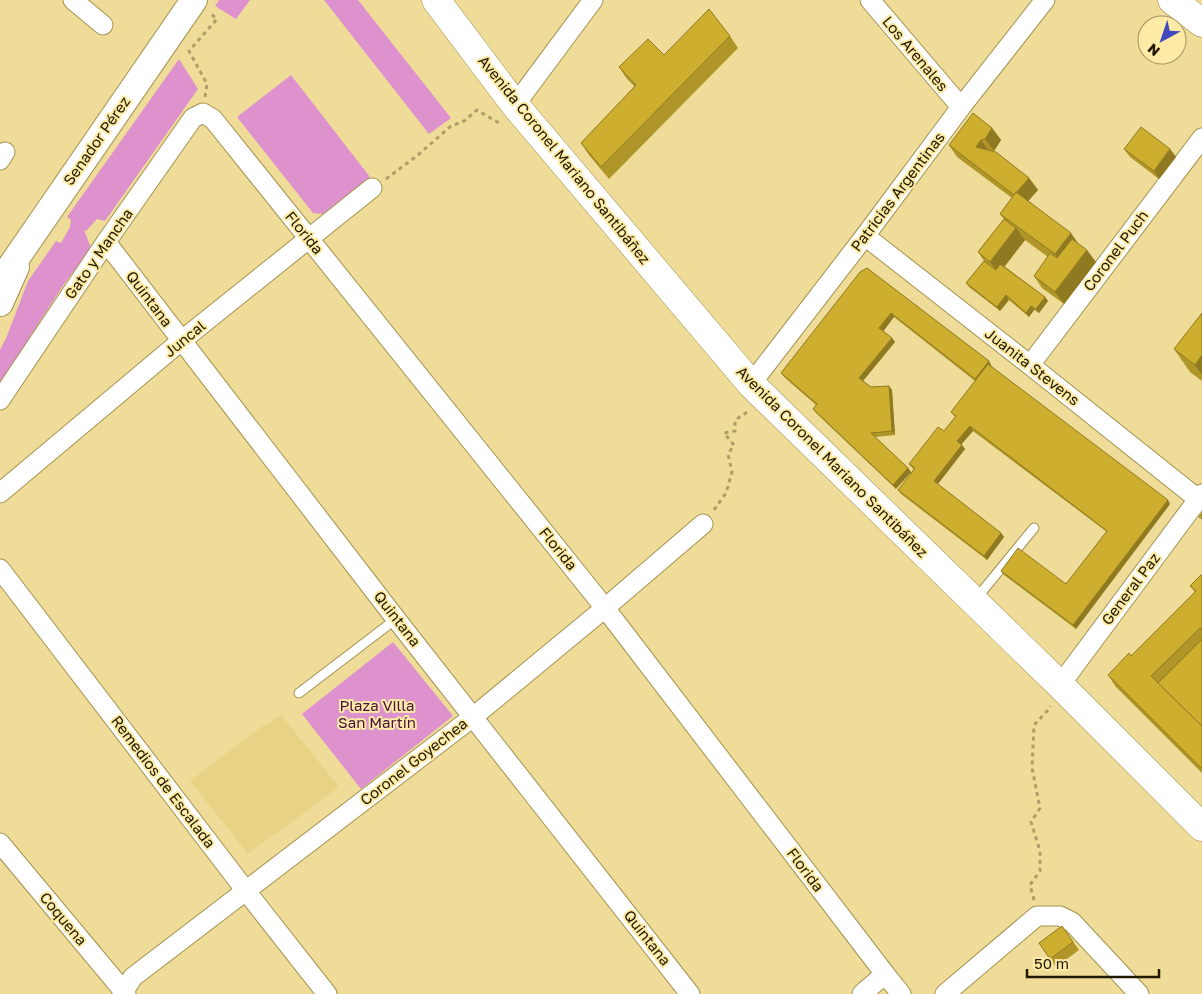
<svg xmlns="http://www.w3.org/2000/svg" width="1202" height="994" viewBox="0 0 1202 994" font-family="'Golos Text',sans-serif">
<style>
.built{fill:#e7d285}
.green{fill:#dd92ce}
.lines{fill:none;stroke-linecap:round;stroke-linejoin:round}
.service-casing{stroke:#a49250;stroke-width:11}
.minor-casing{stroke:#a49250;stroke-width:21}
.secondary-casing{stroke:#a49250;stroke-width:28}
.primary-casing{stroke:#a49250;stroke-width:29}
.path{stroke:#ae9f68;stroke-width:3;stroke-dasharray:4 4;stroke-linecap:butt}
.service{stroke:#fff;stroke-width:9}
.minor{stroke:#fff;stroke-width:19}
.secondary{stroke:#fff;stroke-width:26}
.primary{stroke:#fff;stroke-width:28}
.wall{fill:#b09628}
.shaded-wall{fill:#907a21}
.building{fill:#cdae2f;stroke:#907a21}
.labels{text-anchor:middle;stroke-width:4;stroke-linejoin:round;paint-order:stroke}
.street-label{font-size:15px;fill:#201900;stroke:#fdeaa5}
.park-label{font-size:15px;fill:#460f3e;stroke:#fdeaa5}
</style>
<rect width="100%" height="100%" fill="#efdc98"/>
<path class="built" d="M281 715 339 787 248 854 190 781 265 724 267 725Z"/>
<g class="green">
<path d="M219 0H250L236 19 215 6Z"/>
<path d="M324 0H358L451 118 429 134Z"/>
<path d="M179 59 198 89 105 221 97 219 86 231 84 230 91 248 64 284 0 383V350L7 336 28 281 56 241 61 243 70 227 71 220 67 217Z"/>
<path d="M291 75 370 177 323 214 313 213 237 117Z"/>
<path d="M393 642 453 716 361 789 302 714Z"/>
</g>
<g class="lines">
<defs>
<g id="service">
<path d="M975 600 1034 528"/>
<path d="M299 693 396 619"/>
</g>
<g id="minor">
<path d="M73 0 103 25"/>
<path d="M870 0 961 107"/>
<path d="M515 105 593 0"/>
<path d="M0 160 5 152"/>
<path d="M865 236 1030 365 1198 499"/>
<path d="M106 242 396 619 690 994"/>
<path d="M1030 365 1202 138"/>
<path d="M751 384 865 236 961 107 1045 0"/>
<path d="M0 400 106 242 193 118 203 113 213 119 605 608 885 974 901 994"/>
<path d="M0 493 181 341 372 188"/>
<path d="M0 569 246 891 327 994"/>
<path d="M1060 685 1202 494"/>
<path d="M0 843 126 994"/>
<path d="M122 994 133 977 473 717 605 608 703 524"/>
<path d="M862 994 885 974"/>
<path d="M945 994 1037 916H1060L1072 922 1139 994"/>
</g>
<g id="secondary">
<path d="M0 282 194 0"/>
<path d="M0 303 16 267"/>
</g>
<g id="primary">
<path d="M436 0 515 105 751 384 1060 685 1202 827"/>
<path d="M1172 0 1202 23"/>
</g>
</defs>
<use href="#service" class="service-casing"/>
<use href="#minor" class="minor-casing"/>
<use href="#secondary" class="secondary-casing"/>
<use href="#primary" class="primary-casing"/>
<g class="path">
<path d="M205 97 207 84 189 51 217 19 211 14"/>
<path d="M386 179 418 155 451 126 464 121 477 110 499 123 500 122"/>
<path d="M714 510 726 493 732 472 728 454 734 445 724 433 735 431V420L746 413 744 410"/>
<path d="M1034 900 1030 885 1040 871V851L1031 822 1040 808 1032 768 1034 725 1049 709 1050 706"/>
</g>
<use href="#service" class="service"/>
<use href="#minor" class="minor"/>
<use href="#secondary" class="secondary"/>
<use href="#primary" class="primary"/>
</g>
<g class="wall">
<path d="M730 36 738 48 609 179 589 155 581 143 635 87 627 79 619 67 664 55Z"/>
<path d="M992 128 1001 140 994 151 992 152 1029 178 1038 190 1028 201 1078 244 1096 262 1064 304 1042 288 1034 276 1048 257 1025 240 1004 266 1045 297 1048 301 1039 313 1034 310 1029 317 1009 300 1000 311 969 287 966 283 984 261 978 252 1004 219 1000 214 1012 198 957 157 949 145Z"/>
<path d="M1124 149H1170L1176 157 1159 179 1130 157Z"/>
<path d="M867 268 989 361 991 365V366L1170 504 1076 629 1004 575 1001 571 1066 584 1107 532 973 431 961 444 965 449 938 484 1001 533 1004 537 987 560 901 494 898 490 914 470 909 464 944 431 955 417 951 412 975 381 894 317 883 331 892 338 895 342 863 381 871 387 889 386 892 390 895 435 875 437 908 468 911 472 896 489 816 413 813 409 816 405 784 377 781 373Z"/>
<path d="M1202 313V381L1190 372 1174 349Z"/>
<path d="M1202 574V773L1116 687 1108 675 1131 656 1195 592 1190 586Z"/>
<path d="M1062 926 1079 950 1056 967 1039 943Z"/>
</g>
<g class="shaded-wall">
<path d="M992 128 1001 140 994 151 985 139Z"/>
<path d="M981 140 990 152 976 147Z"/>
<path d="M1170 149 1176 157 1159 179 1154 171Z"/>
<path d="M1029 178 1038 190 1023 207 1015 195Z"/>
<path d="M1016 228 1025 240 999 274 990 262Z"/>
<path d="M1071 233 1082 249 1066 271 1055 254Z"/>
<path d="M1087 250 1096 262 1064 304 1055 292Z"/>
<path d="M1006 295 1009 300 1000 311 997 307Z"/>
<path d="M1045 297 1048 301 1039 313 1036 309Z"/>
<path d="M1031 306 1034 310 1029 317 1026 313Z"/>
<path d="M891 313 894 317 882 333 879 328Z"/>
<path d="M892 338 895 342 862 382 859 378Z"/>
<path d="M1202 355V375L1195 365Z"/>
<path d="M989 361 991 365 978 383 975 379Z"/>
<path d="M889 386 892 390 895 435 892 431Z"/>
<path d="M970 426 973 431 960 446 957 441Z"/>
<path d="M962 445 965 449 937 485 934 481Z"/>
<path d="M908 468 911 472 896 489 893 485Z"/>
<path d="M1168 500 1170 504 1076 629 1073 625Z"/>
<path d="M1001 533 1004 537 987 560 984 556Z"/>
</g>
<g class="building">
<path d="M709 9 730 36 601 167 581 143 636 85 619 67 648 39 664 55Z"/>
<path d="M973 113 992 128 985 139 981 140 976 147 996 152 1029 178 1014 195 949 145Z"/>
<path d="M1141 127 1170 149 1154 171 1124 149Z"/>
<path d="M1016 192 1071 233 1055 254 1000 214Z"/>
<path d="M1004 219 1016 228 990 262 978 252Z"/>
<path d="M1072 239 1087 250 1055 292 1034 276 1050 253 1057 258Z"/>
<path d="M984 261 996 270 1000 264 1045 297 1036 309 1031 306 1026 313 1006 295 997 307 966 283Z"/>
<path d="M867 268 989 361 975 379 891 313 879 328 892 338 859 378 871 387 889 386 892 431 871 433 908 468 893 485 813 409 817 404 781 373 860 272Z"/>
<path d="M1202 313V355L1195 365 1174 349Z"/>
<path d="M988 364 1168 500 1073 625 1001 571 1018 548 1066 584 1107 531 970 426 957 441 962 445 934 481 1001 533 984 556 898 490 915 468 909 464 938 427 944 431 956 416 951 412Z"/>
<path d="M1202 513V519L1199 517Z"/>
<path d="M1202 574V630L1200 628 1151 676 1202 726V769L1108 675 1129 653 1131 656 1196 591 1190 586Z"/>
<path d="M1202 639V726L1158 683Z"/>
<path d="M1062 926 1073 942 1050 959 1039 943Z"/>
</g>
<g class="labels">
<g class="street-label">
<text transform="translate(915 54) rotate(50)" y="5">Los Arenales</text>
<text transform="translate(97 141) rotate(-55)" y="5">Senador Pérez</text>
<text transform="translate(564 160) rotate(51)" y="5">Avenida Coronel Mariano Santibáñez</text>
<text transform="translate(898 192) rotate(-53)" y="5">Patricias Argentinas</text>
<text transform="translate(304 233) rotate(51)" y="5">Florida</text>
<text transform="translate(1116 251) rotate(-53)" y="5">Coronel Puch</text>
<text transform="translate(99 254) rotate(-55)" y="5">Gato y Mancha</text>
<text transform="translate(149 299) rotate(53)" y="5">Quintana</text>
<text transform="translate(185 339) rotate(-39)" y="5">Juncal</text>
<text transform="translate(1032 367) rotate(38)" y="5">Juanita Stevens</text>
<text transform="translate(832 462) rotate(45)" y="5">Avenida Coronel Mariano Santibáñez</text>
<text transform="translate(558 549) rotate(51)" y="5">Florida</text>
<text transform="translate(1131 589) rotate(-53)" y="5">General Paz</text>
<text transform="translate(397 619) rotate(52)" y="5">Quintana</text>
<text transform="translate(414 762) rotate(-38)" y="5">Coronel Goyechea</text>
<text transform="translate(163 782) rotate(53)" y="5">Remedios de Escalada</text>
<text transform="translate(805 870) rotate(53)" y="5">Florida</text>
<text transform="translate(63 919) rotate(50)" y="5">Coquena</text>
<text transform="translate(647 938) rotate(52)" y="5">Quintana</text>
</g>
<g class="park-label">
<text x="377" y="711">Plaza Villa<tspan x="377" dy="17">San Martín</tspan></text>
</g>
</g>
<g transform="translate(1162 40) rotate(220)"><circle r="24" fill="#fdeaa5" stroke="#a59663"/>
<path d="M0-4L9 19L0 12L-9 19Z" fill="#4249bd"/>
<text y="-8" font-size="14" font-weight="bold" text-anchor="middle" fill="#201900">N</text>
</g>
<path d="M1027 969v8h132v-8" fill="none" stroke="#201900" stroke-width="2.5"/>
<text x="1034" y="969" font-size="15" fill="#201900" stroke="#fdeaa5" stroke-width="4" paint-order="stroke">50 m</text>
</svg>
